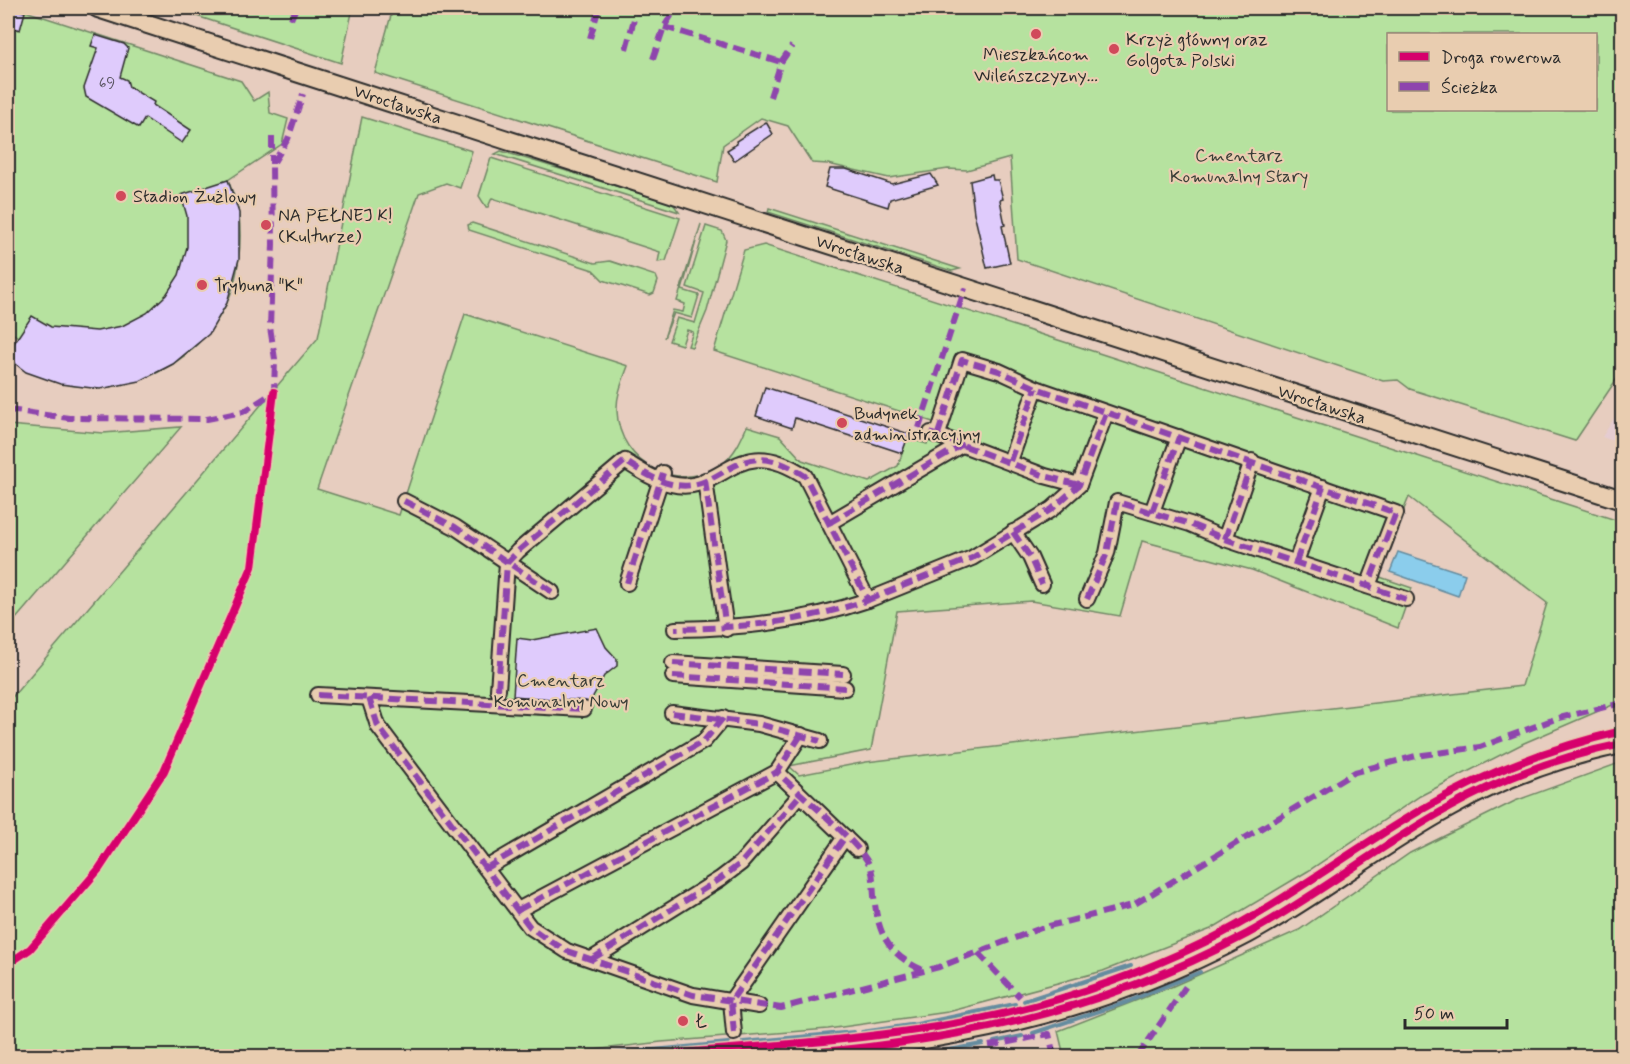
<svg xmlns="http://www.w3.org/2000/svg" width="1630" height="1064" viewBox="0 0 1630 1064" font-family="Mynerve,sans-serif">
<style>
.built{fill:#e5ccd1}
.green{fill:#b6e29f;stroke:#708665;stroke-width:1.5;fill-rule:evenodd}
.water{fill:#8bcdec;stroke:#658c9f;stroke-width:1.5}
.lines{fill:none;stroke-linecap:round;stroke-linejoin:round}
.stream{stroke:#658c9f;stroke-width:4}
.building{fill:#dfcbfc;stroke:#2b2b2b;stroke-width:1.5}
.street-casing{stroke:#2b2b2b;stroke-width:18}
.secondary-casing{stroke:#2b2b2b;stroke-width:22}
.street{stroke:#e9cdb0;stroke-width:14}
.secondary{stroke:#e9cdb0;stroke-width:18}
.quiet{stroke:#8e44ad;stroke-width:6;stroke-dasharray:12 6;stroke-linecap:butt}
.cycleway-casing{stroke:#e9cdb0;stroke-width:11}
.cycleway{stroke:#d6006c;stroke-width:8}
.poi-dot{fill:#d1495b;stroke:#e9cdb0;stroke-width:2}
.labels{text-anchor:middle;stroke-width:4.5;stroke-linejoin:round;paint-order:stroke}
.number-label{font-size:15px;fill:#58535f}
.poi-label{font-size:18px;fill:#2b2b2b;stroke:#e9cdb0;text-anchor:start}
.street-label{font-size:18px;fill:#2b2b2b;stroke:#e9cdb0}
.park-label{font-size:18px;fill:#393d37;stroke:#e9cdb0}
</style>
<rect width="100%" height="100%" fill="#e7cdbf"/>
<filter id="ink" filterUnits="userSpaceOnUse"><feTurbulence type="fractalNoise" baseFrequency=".0167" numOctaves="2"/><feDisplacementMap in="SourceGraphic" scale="12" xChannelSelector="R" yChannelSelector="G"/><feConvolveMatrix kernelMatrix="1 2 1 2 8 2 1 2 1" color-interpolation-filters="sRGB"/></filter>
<g filter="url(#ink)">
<path class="built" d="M1622 406V444L1602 437Z"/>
<g class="green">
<path d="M8 8H16L241 81 254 101 268 92 270 113 288 119 282 144 228 180C232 191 238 204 239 215 242 243 239 279 226 305 184 387 81 413 8 358V352L18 337 8 330Z"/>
<path d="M172 8H353L341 63Z"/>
<path d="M393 8H1622V371L1575 441 1410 389 1398 380 1383 381 1017 259 1010 158 967 170 948 169 889 178 828 164 812 163 788 126 761 118 723 145 717 182 375 73ZM1388 34H1596V110H1388Z"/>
<path d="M362 117 472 151 460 188 446 183 419 193 317 489 399 515 465 314 628 366C623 380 616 396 617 411 619 464 678 495 722 464 735 454 741 440 747 426L780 436 802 460 869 482 898 466 907 438 927 444 933 422 714 351 744 250 764 245 1622 522V701L1524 743 1420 796 1308 871 1211 929 1103 971 948 1012 828 1029 661 1042 543 1056H8V702L318 338ZM1409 497 1547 603 1522 686 866 762 799 775 789 766 871 750 897 611 1031 601 1120 616 1142 541 1252 570 1398 628 1412 588 1377 576Z"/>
<path d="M501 151 665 201 674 205 679 212 495 154Z"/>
<path d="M491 158 680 218 666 261 658 262 660 252 492 198 488 207H486L479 196Z"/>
<path d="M769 208 960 269 952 271 768 212Z"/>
<path d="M472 223 595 263 610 261 656 276 658 281 654 293 650 295 603 280 593 270 469 230 468 225Z"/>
<path d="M701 224 682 290 699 295 692 318 674 313 664 338 673 310 683 312 685 304 677 301Z"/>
<path d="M706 226 722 231 726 240 707 311 692 347 688 346 693 332 687 330 682 345 669 341 677 318 695 323 704 293 687 287Z"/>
<path d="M8 425 103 433 181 427 8 628Z"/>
<path d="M1622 762V1056H1064L1058 1031 1171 987 1299 930 1410 853 1515 801Z"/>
</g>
<path class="water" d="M1398 552 1465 574 1458 596 1390 572Z"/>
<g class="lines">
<g class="stream">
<path d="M1024 1001 1131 966"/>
<path d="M862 1032 917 1024 1015 1004"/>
<path d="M1033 1033 1127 1002 1200 972"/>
<path d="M743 1042 854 1032"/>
<path d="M994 1042 1022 1036"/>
<path d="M589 1056 728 1043"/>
<path d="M915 1056 983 1044"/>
</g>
</g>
<g class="building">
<path d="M8 8 25 12 20 30 8 26Z"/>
<path d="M95 35 124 44 128 48 120 77 127 80 129 87 154 102 153 105 191 130 182 143 145 118 139 128 86 97 84 88 98 48 91 46Z"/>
<path d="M766 122 773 134 734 161 727 150 737 144 736 141Z"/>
<path d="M830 169H846L892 184 931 174 938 185 890 199 888 207 825 187Z"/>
<path d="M992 175 993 180H998L1003 199 1000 200 1005 225 1002 226 1010 263 987 268 974 213 970 181Z"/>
<path d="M228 180 239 213V259L227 303 209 334 173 364 140 381 100 389 60 384 26 372 8 358V352L32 316 51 327 97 331 122 326 147 313 166 295 179 275 187 247V216L181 195Z"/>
<path d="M765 387 909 434 902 453 795 418 792 428 756 416Z"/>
<path d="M597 628 606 647 617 659V666L604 676 590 702 513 696 517 638 532 640Z"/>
</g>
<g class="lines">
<defs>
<g id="street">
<path d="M931 433 1045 476 1079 485"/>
<path d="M938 434 962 360 999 371 1036 388 1396 513 1368 586"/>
<path d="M1010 461 1036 388"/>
<path d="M705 480 726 629"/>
<path d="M404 501 455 527 552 592"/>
<path d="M1152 512 1179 437"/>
<path d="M829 523 963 444"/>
<path d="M1013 532 1030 557 1042 584"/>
<path d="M1225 539 1252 461"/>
<path d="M1296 562 1323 487"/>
<path d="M627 583 663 473"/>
<path d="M1087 599 1107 553 1117 502 1190 524 1225 539 1406 599"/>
<path d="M868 600 972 558 1052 509 1079 485 1106 413"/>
<path d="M673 663 843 674"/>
<path d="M673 676 845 688"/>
<path d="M498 690 507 563 518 551 625 461C639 470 654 480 671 484 724 497 735 429 805 476L868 600C804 622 742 628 675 629"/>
<path d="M318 695 584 709"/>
<path d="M369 698 378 726 530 927 567 951 693 995 759 1006"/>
<path d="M672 713 759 724 820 741"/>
<path d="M801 735 777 772 857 849"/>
<path d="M486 868 704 741 723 718"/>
<path d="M518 910 777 772"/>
<path d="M592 959 720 879 741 863 800 795"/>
<path d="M734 1033 731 1001 845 837"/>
</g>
<g id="secondary">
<path d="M98 8 1622 500"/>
<path d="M773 1056C943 1044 1095 1015 1247 934 1317 896 1380 845 1450 807 1504 777 1562 756 1622 744"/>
</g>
</defs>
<use href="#street" class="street-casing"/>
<use href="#secondary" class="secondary-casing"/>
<use href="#street" class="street"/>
<use href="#secondary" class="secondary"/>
<g class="quiet">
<path d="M291 19 296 8"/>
<path d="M664 27 781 62"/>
<path d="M590 38 599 8"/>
<path d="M626 49 637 8"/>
<path d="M653 59 664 27 676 8"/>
<path d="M770 97 781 62 792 46"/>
<path d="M272 137V164"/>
<path d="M8 410 69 418 207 419 243 412 274 392 275 359 270 327 273 244 272 165 288 139 303 94"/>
<path d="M919 428 965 288"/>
<path d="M930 433 1045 476 1079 485"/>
<path d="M938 434 962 360 999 371 1036 388 1396 513 1368 586"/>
<path d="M1010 461 1036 388"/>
<path d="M705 480 726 629"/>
<path d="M404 501 455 527 552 592"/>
<path d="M1152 512 1179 437"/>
<path d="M829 523 963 444"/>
<path d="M1013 532 1030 557 1042 584"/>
<path d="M1225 539 1252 461"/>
<path d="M1296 562 1323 487"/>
<path d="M627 583 663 473"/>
<path d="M1087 599 1107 553 1117 502 1190 524 1225 539 1406 599"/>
<path d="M868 600 972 558 1052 509 1079 485 1106 413"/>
<path d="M673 663 843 674"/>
<path d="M673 676 845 688"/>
<path d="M498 690 507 563 518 551 625 461C639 470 654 480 671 484 724 497 735 429 805 476L868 600C804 622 742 628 675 629"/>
<path d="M318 695 584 709"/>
<path d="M369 698 378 726 530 927 547 939 567 951 693 995 781 1008 939 967 1041 928 1133 905 1355 772 1416 756 1480 747 1555 719 1622 703"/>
<path d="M672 713 759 724 820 741"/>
<path d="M801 735 777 772C800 795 856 839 869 864 874 873 873 885 874 896 878 935 888 955 925 971"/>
<path d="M486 868 704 741 723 718"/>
<path d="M518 910 777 772"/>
<path d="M978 953 1020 997"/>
<path d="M592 959 720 879 741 863 800 795"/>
<path d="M734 1033 731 1001 845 837"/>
<path d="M989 1046 1049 1034 1054 1056"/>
<path d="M1138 1056 1186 986"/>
</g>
<defs>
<g id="cycleway">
<path d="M8 964 30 949 99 869 164 771 252 567 274 392"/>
<path d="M650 1056C746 1047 842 1042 936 1027 1029 1012 1121 983 1205 942 1280 905 1347 853 1419 811 1483 773 1550 748 1622 731"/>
<path d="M773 1056C943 1044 1095 1015 1247 934 1317 896 1380 845 1450 807 1504 777 1562 756 1622 744"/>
</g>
</defs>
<use href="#cycleway" class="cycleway-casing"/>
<use href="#cycleway" class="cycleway"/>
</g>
</g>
<g class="poi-dot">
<circle cx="1036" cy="34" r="6"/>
<circle cx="1114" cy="49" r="6"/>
<circle cx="121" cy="196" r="6"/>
<circle cx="266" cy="225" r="6"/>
<circle cx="202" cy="285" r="6"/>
<circle cx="842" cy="423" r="6"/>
<circle cx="683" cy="1021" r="6"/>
</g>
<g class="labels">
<g class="number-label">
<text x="107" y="88">69</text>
</g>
<g class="poi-label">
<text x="1126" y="45">Krzyż główny oraz<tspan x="1126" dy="21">Golgota Polski</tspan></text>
<text x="1036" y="60" text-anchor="middle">Mieszkańcom<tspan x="1036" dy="21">Wileńszczyzny...</tspan></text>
<text x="133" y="202">Stadion Żużlowy</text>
<text x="278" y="221">NA PEŁNEJ K!<tspan x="278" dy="21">(Kulturze)</tspan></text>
<text x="214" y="291">Trybuna "K"</text>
<text x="854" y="419">Budynek<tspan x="854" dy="21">administracyjny</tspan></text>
<text x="695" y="1027">Ł</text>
</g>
<g class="street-label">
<text transform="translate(398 104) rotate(18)" y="6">Wrocławska</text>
<text transform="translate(860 254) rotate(18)" y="6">Wrocławska</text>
<text transform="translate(1322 404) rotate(18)" y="6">Wrocławska</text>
</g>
<g class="park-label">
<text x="1239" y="161">Cmentarz<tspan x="1239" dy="21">Komunalny Stary</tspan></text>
<text x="561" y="686">Cmentarz<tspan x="561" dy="21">Komunalny Nowy</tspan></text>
</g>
</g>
<rect width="1630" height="1064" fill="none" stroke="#e9cdb0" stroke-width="30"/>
<rect x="15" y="15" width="1600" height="1034" fill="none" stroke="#2b2b2b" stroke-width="2" filter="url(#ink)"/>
<rect x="1387" y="33" width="210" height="78" fill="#e9cdb0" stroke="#9d8c7b" stroke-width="1.5"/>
<rect x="1399" y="52" width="30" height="9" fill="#d6006c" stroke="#9d8c7b" stroke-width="1.5"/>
<text x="1441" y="63" font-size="18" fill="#2b2b2b">Droga rowerowa</text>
<rect x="1399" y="82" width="30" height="9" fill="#8e44ad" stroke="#9d8c7b" stroke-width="1.5"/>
<text x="1441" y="93" font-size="18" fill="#2b2b2b">Ścieżka</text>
<path d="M1405 1019v9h102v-9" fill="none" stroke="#2b2b2b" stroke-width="3"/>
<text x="1414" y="1019" font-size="18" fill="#2b2b2b" stroke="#e9cdb0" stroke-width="4.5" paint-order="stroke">50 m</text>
</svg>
